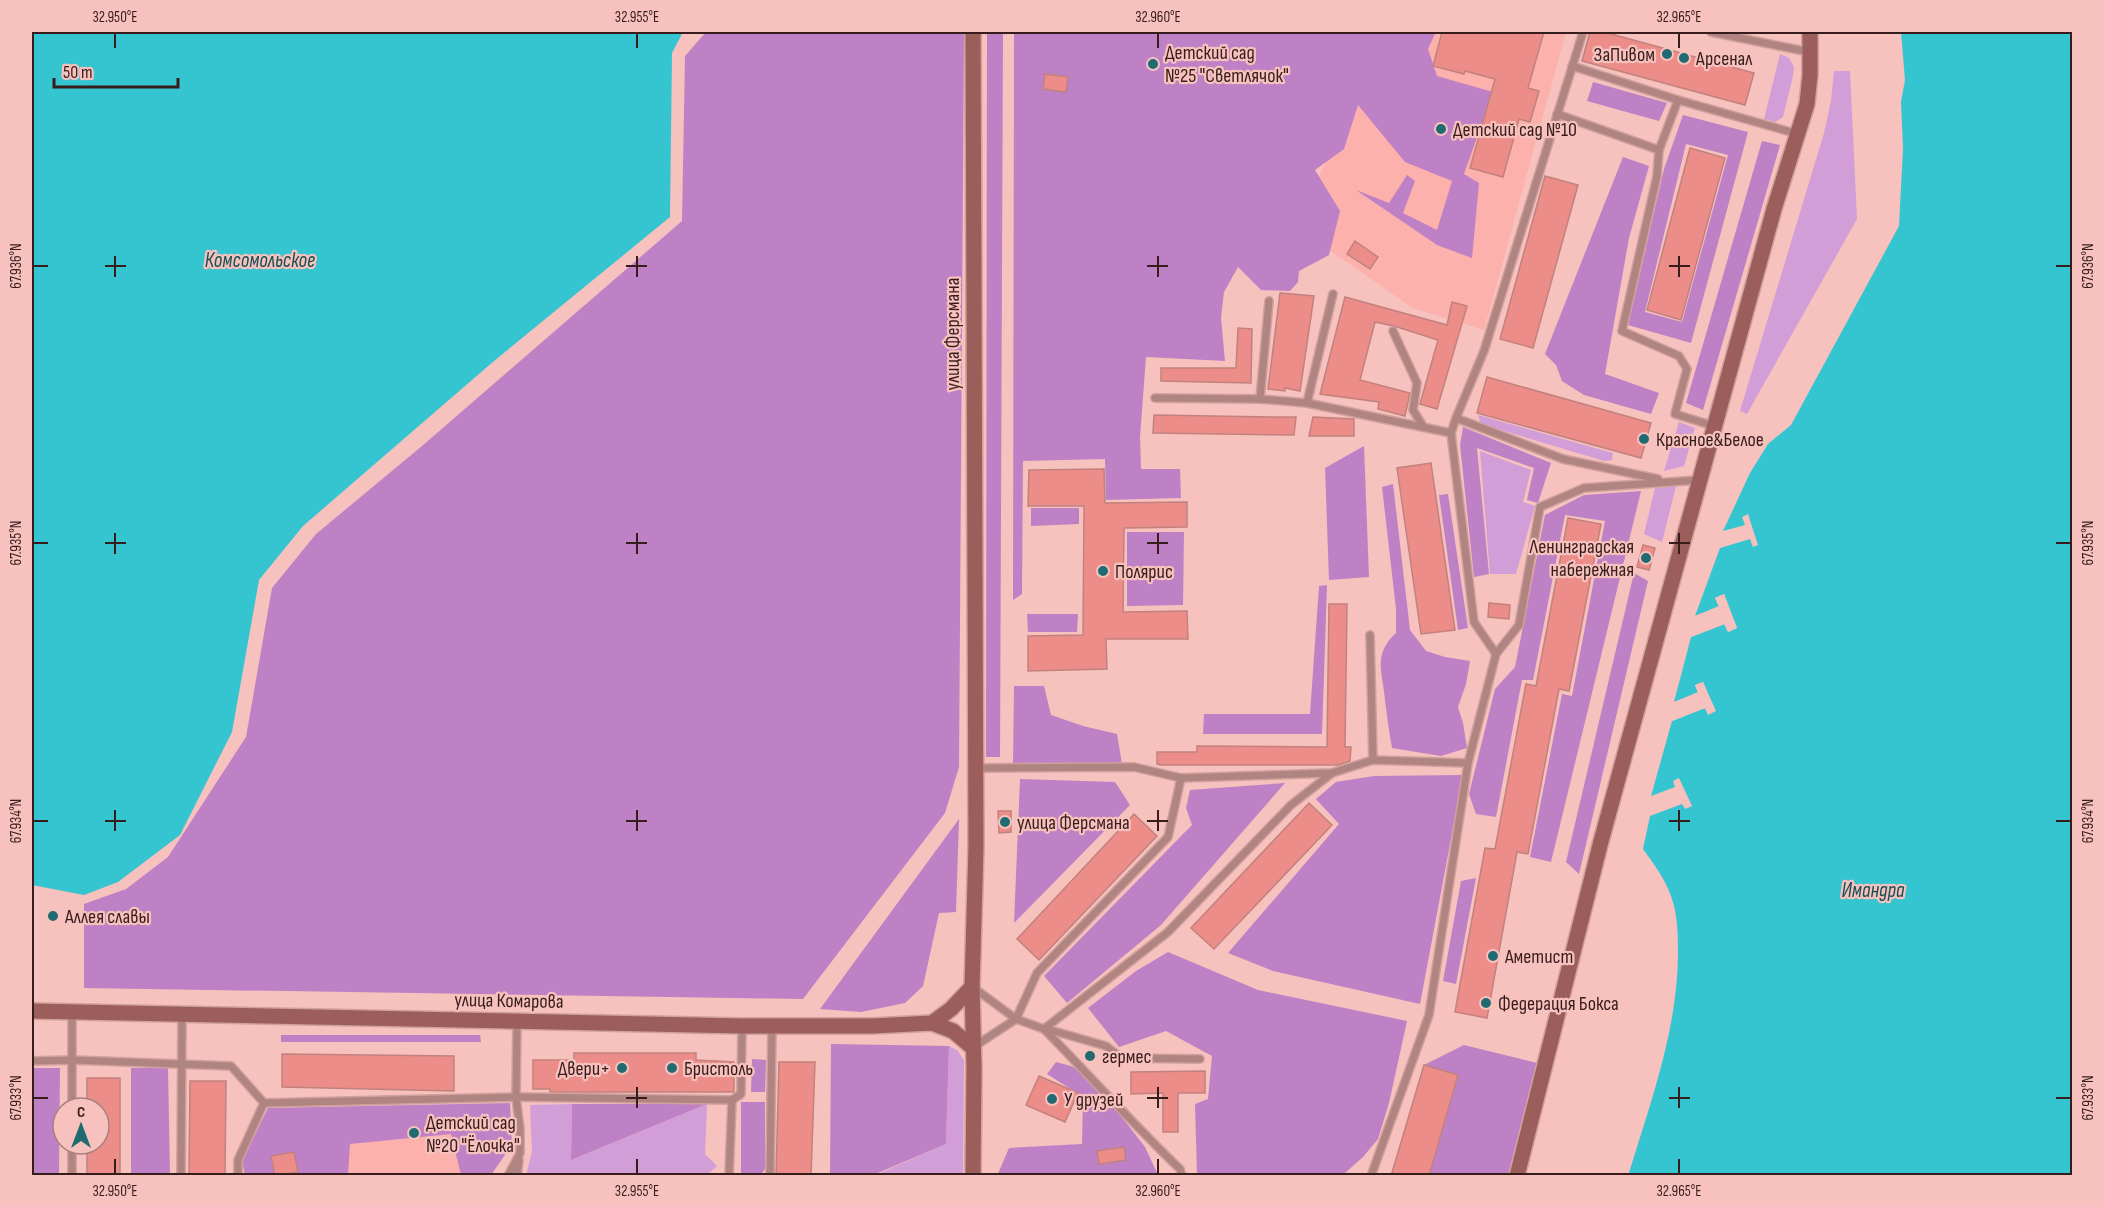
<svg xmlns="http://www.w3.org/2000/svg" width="2104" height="1207" viewBox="0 0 2104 1207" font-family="'Sofia Sans Condensed',sans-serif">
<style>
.built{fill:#fcb1ac}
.green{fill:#d29ed8}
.forest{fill:#be81c5;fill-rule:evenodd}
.water{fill:#34c5d0}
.pier{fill:#f7c1bd}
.building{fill:#ed8d89;stroke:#c1827e;stroke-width:1.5}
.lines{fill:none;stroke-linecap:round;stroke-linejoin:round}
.lane-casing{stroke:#d0a09d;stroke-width:10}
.secondary-casing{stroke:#d0a09d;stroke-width:18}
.lane{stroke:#af8481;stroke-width:7}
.secondary{stroke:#9b5e5b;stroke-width:15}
.ticks{fill:none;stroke:#361d1c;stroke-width:2}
.poi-dot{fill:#1f6b71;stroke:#f7c1bd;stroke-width:2}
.labels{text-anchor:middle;stroke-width:4.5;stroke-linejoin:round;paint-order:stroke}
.poi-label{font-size:20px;fill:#361d1c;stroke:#f7c1bd;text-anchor:start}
.street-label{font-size:20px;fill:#361d1c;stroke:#f7c1bd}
.water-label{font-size:21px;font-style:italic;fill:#144f54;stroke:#f7c1bd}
.neatline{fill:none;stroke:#361d1c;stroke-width:2}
.ticks-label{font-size:15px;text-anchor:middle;fill:#361d1c}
</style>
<rect width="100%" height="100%" fill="#f7c1bd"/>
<g class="built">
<path d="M1389 32H1566L1484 330 1413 308 1295 226Z"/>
<path d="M466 1119 473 1175H261L257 1147Z"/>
</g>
<g class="green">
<path d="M1780 54 1789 58 1794 67 1793 76 1783 117 1775 122 1764 119Z"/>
<path d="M1834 71H1850L1857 219 1747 414 1740 411 1824 133 1831 101Z"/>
<path d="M1478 415 1613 453 1612 460 1604 461 1481 424Z"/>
<path d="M1679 422 1695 428 1684 466 1664 471Z"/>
<path d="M1480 451 1531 470 1523 502 1535 506 1516 574H1490Z"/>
<path d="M1676 486 1662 542 1644 534 1655 488Z"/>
<path d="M949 1046 957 1050 964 1060 963 1175 873 1176 946 1144Z"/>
<path d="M572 1104 571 1160 707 1104 705 1154 717 1166 707 1175 526 1176 532 1151 530 1105Z"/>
</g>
<g class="forest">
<path d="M706 32H964L959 767 945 813 803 999 84 988V904L126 889 168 857 246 737 272 588 316 534 422 446 682 221 685 56Z"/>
<path d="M987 32H1003L1000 757H986Z"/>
<path d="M1014 32H1436L1428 49 1437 76 1493 92 1464 174 1479 183 1472 258 1437 245 1356 190 1389 203 1407 175 1415 181 1403 213 1437 230 1452 181 1405 162 1358 105 1344 149 1315 170 1340 211 1329 255 1299 271 1298 282 1290 291 1261 290 1238 267 1224 292 1221 318 1225 361 1146 357 1140 437 1141 469H1180L1181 498 1106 500 1105 459 1023 461 1022 594 1013 600Z"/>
<path d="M1593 82 1667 103 1659 121 1587 101Z"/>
<path d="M1683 115 1748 132 1691 343 1628 325 1664 169ZM1686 144 1728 155 1682 322 1645 312Z"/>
<path d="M1762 141 1780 145 1703 410 1686 403Z"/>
<path d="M1623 157 1649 166 1629 238 1605 374 1659 393 1651 414 1584 395 1562 381 1556 365 1545 354Z"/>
<path d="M1463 427 1551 463 1538 503 1527 500 1534 468 1477 448 1489 574 1474 577 1460 445Z"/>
<path d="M1364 446 1369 577 1329 580 1325 468Z"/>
<path d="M1393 484 1410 630 1426 651 1445 657 1470 661 1466 684 1458 707 1463 723 1467 748 1441 756 1392 748C1389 732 1387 716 1385 700 1383 673 1372 655 1396 633V609L1382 487Z"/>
<path d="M1641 491 1551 862 1530 857 1562 694 1572 696 1605 521 1565 515 1533 680H1522L1496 817 1476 814 1469 794 1495 689 1515 667 1545 515 1584 495Z"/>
<path d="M1448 494 1468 628 1458 630 1439 495Z"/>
<path d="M1031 508H1079V524L1031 526Z"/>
<path d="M1127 532H1184L1183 605 1127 606Z"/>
<path d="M1634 573 1648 581 1579 874 1566 862Z"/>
<path d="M1327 585 1322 734H1203L1204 714H1310L1319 586Z"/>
<path d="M1027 614H1078L1077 632H1028Z"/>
<path d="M1014 686H1044L1051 715 1083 726 1117 734 1122 764 1013 765Z"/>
<path d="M1463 775 1420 1004 1273 971 1228 953 1339 824 1316 799 1336 782 1374 776Z"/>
<path d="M1020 779 1115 782 1130 805 1014 923Z"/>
<path d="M1285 783 1161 925 1067 1003 1044 976 1192 825 1186 808 1190 790Z"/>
<path d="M959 819 956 912 939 913 923 986 905 1003 861 1012 820 1009Z"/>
<path d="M1476 878 1456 984 1443 981 1461 881Z"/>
<path d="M1168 952 1258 990 1407 1021 1389 1103 1378 1139 1363 1157 1345 1173 1197 1175 1195 1104 1208 1099 1212 1056 1166 1031 1119 1047 1088 1008 1136 971Z"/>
<path d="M281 1035H480L481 1042H281Z"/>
<path d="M831 1044 949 1046 946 1144 873 1175H830Z"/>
<path d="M1464 1045 1537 1063 1508 1175H1429L1458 1075 1424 1065Z"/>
<path d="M752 1059 766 1060 765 1092H751Z"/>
<path d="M1056 1062 1071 1066 1085 1074 1104 1094 1145 1147 1158 1175 997 1176 1009 1148 1082 1144 1083 1097 1047 1074Z"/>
<path d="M32 1068H60L59 1175H32Z"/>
<path d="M131 1068H168L170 1175H131Z"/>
<path d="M741 1102H765V1169L761 1175H741Z"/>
<path d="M510 1103 512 1145 491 1175H461L451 1134 350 1144 348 1175H245L242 1161 268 1108Z"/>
<path d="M572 1104H707L571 1160Z"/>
</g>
<g class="water">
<path d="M32 32H683L672 53 670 217 494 361 303 526 259 580 232 732 180 835 118 882 84 895 32 885Z"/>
<path d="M1901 32H2072V1175L1628 1176C1650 1104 1677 1032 1678 956 1678 937 1678 915 1671 896 1665 879 1654 864 1643 849L1650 816 1682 804 1685 809 1692 806 1679 778 1673 781 1675 787 1651 796 1672 721 1705 708 1708 714 1715 711 1703 682 1695 685 1698 692 1674 702 1691 637 1725 624 1728 632 1737 628 1724 594 1715 598 1719 606 1695 616 1720 548 1750 539 1753 547 1758 545 1748 514 1742 517 1745 525 1723 531 1750 473 1768 444 1791 425 1899 226 1903 149 1901 102 1905 80Z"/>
</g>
<g class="pier">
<path d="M1724 594 1737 628 1728 632 1724 624 1691 637 1690 634 1724 621 1727 622 1730 628 1733 626 1722 598 1719 599 1722 606 1721 609 1696 619 1692 617 1719 607 1715 598Z"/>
<path d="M1703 682 1716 711 1708 715 1705 708 1672 721 1671 718 1704 705 1707 706 1709 711 1712 709 1702 685 1699 686 1701 692 1700 695 1675 705 1672 703 1698 693 1695 685Z"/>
</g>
<g class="building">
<path d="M1442 32H1544L1528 88 1539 91 1530 122 1519 119 1503 177 1470 168 1495 79 1465 71 1464 74 1433 66Z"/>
<path d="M1590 32H1604L1754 73 1745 105 1582 61Z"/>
<path d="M1045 74 1068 77 1066 92 1043 89Z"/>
<path d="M1690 148 1725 158 1681 320 1647 310Z"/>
<path d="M1545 176 1578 185 1533 348 1500 339Z"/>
<path d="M1355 241 1378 257 1370 269 1347 254Z"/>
<path d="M1280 293 1314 296 1300 391 1285 388V391L1268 389Z"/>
<path d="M1345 297 1447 325 1452 302 1467 306 1437 409 1420 404 1438 340 1394 326 1375 322 1360 380 1410 393 1405 416 1378 409 1379 402 1320 394Z"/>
<path d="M1238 328 1252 329 1251 383 1161 381V368H1236Z"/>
<path d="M1487 377 1651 423 1641 458 1477 413Z"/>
<path d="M1154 415 1274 417H1296L1294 435 1153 433Z"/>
<path d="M1313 417 1354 419V436H1309Z"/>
<path d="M1431 463 1455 630 1421 634 1397 468Z"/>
<path d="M1104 469 1105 503 1187 502V527L1124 528 1123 612 1187 611 1188 639H1106L1107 669 1028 671V636L1083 635 1084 506H1028L1029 470Z"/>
<path d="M1568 518 1601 524 1569 691 1559 689 1528 854 1517 852 1487 1018 1455 1012 1485 848 1495 849 1526 684 1536 686Z"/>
<path d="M1643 545 1655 548 1649 570 1637 567Z"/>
<path d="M1489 603 1510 605 1509 619 1488 617Z"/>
<path d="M1329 604H1347L1345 747H1351L1350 761 1339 765H1160L1157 764V752H1197V746L1327 747Z"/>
<path d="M1309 803 1332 825 1214 949 1191 928Z"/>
<path d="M998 811H1011V832L999 833Z"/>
<path d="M1134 814 1157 836 1039 960 1017 939Z"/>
<path d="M574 1053H696V1060L734 1062V1092H550V1089H533V1060H574Z"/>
<path d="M282 1054 454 1056V1091L282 1087Z"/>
<path d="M779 1062H815L811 1176H776Z"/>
<path d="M1424 1065 1458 1075 1429 1176H1391Z"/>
<path d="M1205 1071V1093H1178V1132H1163V1093L1131 1094V1072Z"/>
<path d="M1039 1076 1078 1093 1065 1122 1026 1105Z"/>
<path d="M87 1078H120V1176H87V1144H99V1108H87Z"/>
<path d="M190 1081H226L225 1176H189Z"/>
<path d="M1124 1147 1126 1160 1099 1164 1097 1151Z"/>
<path d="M294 1152 298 1172 275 1176 271 1156Z"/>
</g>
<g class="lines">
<defs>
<g id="lane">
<path d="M1583 32 1484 351 1456 418 1563 459 1658 479"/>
<path d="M1711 32 1809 52"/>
<path d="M1572 66 1678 100"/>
<path d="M1557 114 1659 150"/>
<path d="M1393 331 1417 383 1413 410 1423 426"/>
<path d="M1155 398 1260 399 1307 403 1451 433"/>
<path d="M1260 399 1269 301"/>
<path d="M1307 403 1333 294"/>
<path d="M1456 418 1451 433 1474 622 1496 654"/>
<path d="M1714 426 1675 414 1687 369 1679 356 1622 331 1657 176 1659 150 1678 100 1798 134"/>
<path d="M1370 635 1373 760"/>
<path d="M977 768 1134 767 1181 778 1332 773 1373 760 1468 763"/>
<path d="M974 988 1016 1019 1044 1029 1168 932 1291 805 1332 773"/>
<path d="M72 1012V1108"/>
<path d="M1044 1029C1090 1076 1133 1124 1180 1169L1182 1176"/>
<path d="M1047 1029 1106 1046 1121 1058 1200 1059"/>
<path d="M975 1046 1016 1019 1037 973 1168 837 1181 778"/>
<path d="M32 1061 73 1060 231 1066 264 1103"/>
<path d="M72 1176V1144"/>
<path d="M181 1176 182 1014"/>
<path d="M238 1176V1160L264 1103 516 1097 732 1100 741 1094 742 1027"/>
<path d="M508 1176 520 1153V1129L516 1097 517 1022"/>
<path d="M517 1176 519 1160"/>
<path d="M729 1176 732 1100"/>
<path d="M770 1176 772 1026"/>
<path d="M1371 1176 1429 1015 1468 763 1496 654 1519 625 1540 507 1584 488 1699 480"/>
</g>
<g id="secondary">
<path d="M973 32 976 847 972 987 974 1068 973 1176"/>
<path d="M32 1011 742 1026H872L932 1023 951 1009 972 987"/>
<path d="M932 1023 953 1031 973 1048"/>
<path d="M1517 1176 1600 845 1774 209 1807 104 1810 75V32"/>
</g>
</defs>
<use href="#lane" class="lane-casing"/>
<use href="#secondary" class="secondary-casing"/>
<use href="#lane" class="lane"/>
<use href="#secondary" class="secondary"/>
</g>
<path class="ticks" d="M115 33V48M637 33V48M1158 33V48M1679 33V48M115 256V277M637 256V277M1158 256V277M1679 256V277M33 266H48M105 266H126M626 266H647M1147 266H1168M1669 266H1690M2056 266H2071M115 533V554M637 533V554M1158 533V554M1679 533V554M33 543H48M105 543H126M626 543H647M1147 543H1168M1669 543H1690M2056 543H2071M115 810V831M637 810V831M1158 810V831M1679 810V831M33 821H48M105 821H126M626 821H647M1147 821H1168M1669 821H1690M2056 821H2071M637 1087V1108M1158 1087V1108M1679 1087V1108M33 1098H48M626 1098H647M1147 1098H1168M1669 1098H1690M2056 1098H2071M115 1159V1174M637 1159V1174M1158 1159V1174M1679 1159V1174"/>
<g class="poi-dot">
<circle cx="1667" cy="54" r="6"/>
<circle cx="1684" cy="58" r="6"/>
<circle cx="1153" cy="64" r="6"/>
<circle cx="1441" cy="129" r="6"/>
<circle cx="1644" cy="439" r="6"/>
<circle cx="1646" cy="558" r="6"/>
<circle cx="1103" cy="571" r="6"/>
<circle cx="1005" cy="822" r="6"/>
<circle cx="53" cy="916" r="6"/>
<circle cx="1493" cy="956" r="6"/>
<circle cx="1486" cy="1003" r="6"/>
<circle cx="1090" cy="1056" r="6"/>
<circle cx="622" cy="1068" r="6"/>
<circle cx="672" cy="1068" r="6"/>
<circle cx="1052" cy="1099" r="6"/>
<circle cx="414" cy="1133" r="6"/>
</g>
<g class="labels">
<g class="poi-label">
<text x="1165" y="59">Детский сад<tspan x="1165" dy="23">№25 "Светлячок"</tspan></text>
<text x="1655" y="61" text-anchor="end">ЗаПивом</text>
<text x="1696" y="65">Арсенал</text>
<text x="1453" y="136">Детский сад №10</text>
<text x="1656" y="446">Красное&amp;Белое</text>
<text x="1634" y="553" text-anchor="end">Ленинградская<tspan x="1634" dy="23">набережная</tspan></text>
<text x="1115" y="578">Полярис</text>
<text x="1017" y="829">улица Ферсмана</text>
<text x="65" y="923">Аллея славы</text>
<text x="1505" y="963">Аметист</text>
<text x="1498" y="1010">Федерация Бокса</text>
<text x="1102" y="1063">гермес</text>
<text x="610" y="1075" text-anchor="end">Двери+</text>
<text x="684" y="1075">Бристоль</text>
<text x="1064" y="1106">У друзей</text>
<text x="426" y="1129">Детский сад<tspan x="426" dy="23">№20 "Ёлочка"</tspan></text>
</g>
<g class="street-label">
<text transform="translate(952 334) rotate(-90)" y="7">улица Ферсмана</text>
<text transform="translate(509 1000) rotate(1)" y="7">улица Комарова</text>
</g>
<g class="water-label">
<text x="260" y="267">Комсомольское</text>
<text x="1873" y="897">Имандра</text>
</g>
</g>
<rect width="2104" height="1207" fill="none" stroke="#f7c1bd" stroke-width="66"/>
<g transform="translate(81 1126)"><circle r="28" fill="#f7c1bd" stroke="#aa7f7d" stroke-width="1.5"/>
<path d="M0-4.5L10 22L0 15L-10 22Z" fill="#1f6b71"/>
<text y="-9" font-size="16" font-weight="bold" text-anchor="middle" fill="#361d1c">С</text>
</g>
<path d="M54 78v9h124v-9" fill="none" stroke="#361d1c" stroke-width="3"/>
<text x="63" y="78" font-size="18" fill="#361d1c" stroke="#f7c1bd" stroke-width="4.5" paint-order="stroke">50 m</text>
<rect x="33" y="33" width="2038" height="1141" class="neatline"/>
<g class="ticks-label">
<text x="115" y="22">32.950°E</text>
<text x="637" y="22">32.955°E</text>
<text x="1158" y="22">32.960°E</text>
<text x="1679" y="22">32.965°E</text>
<text transform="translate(16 266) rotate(-90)" y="5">67.936°N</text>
<text transform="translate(2088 266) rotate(-90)" y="5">67.936°N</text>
<text transform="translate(16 543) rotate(-90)" y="5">67.935°N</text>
<text transform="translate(2088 543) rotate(-90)" y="5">67.935°N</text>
<text transform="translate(16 821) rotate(-90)" y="5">67.934°N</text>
<text transform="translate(2088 821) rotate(-90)" y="5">67.934°N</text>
<text transform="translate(16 1098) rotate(-90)" y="5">67.933°N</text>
<text transform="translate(2088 1098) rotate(-90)" y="5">67.933°N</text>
<text x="115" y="1196">32.950°E</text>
<text x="637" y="1196">32.955°E</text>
<text x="1158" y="1196">32.960°E</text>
<text x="1679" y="1196">32.965°E</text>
</g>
</svg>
